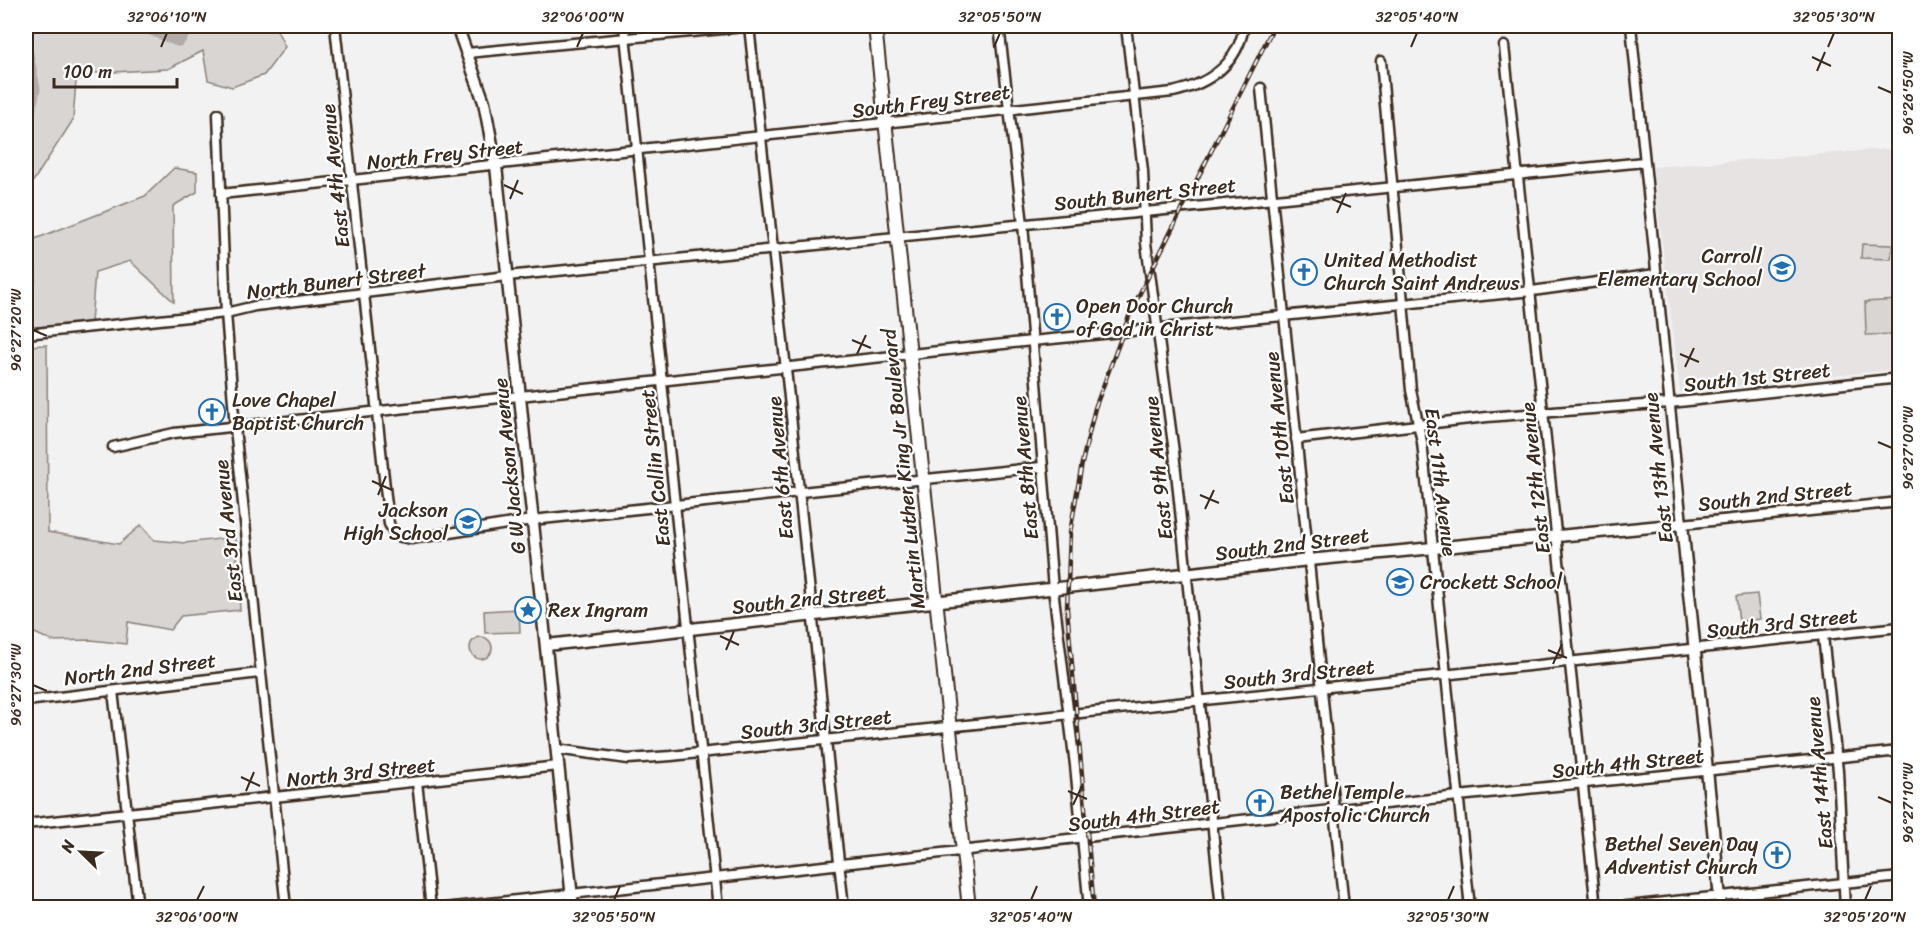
<svg xmlns="http://www.w3.org/2000/svg" width="1925" height="933" viewBox="0 0 1925 933" font-family="Sriracha,sans-serif">
<style>
.built{fill:#e6e3e2}
.green{fill:#d8d5d2;stroke:#8a8078;stroke-width:1.5}
.lines{fill:none;stroke-linecap:round;stroke-linejoin:round}
.river{stroke:#b2aba7;stroke-width:15}
.minor-casing{stroke:#3b2a1e;stroke-width:13}
.tertiary-casing{stroke:#3b2a1e;stroke-width:15}
.primary-casing{stroke:#3b2a1e;stroke-width:16}
.minor{stroke:#fff;stroke-width:8}
.tertiary{stroke:#fff;stroke-width:10}
.primary{stroke:#fff;stroke-width:12}
.rail-casing{stroke:#3b2a1e;stroke-width:4.5}
.rail{stroke:#fff;stroke-width:2;stroke-dasharray:7;stroke-linecap:butt}
.ticks{fill:none;stroke:#3b2a1e;stroke-width:2}
.labels{text-anchor:middle;stroke-width:4.5;stroke-linejoin:round;paint-order:stroke}
.street-label{font-size:20px;fill:#3b2a1e;stroke:#fff}
.poi-label{font-size:20px;fill:#3b2a1e;stroke:#fff;text-anchor:start}
.neatline{fill:none;stroke:#3b2a1e;stroke-width:2}
.ticks-label{font-size:15px;text-anchor:middle;fill:#3b2a1e}
</style>
<rect width="100%" height="100%" fill="#f3f2f2"/>
<filter id="ink" filterUnits="userSpaceOnUse"><feTurbulence type="fractalNoise" baseFrequency=".0167" numOctaves="2"/><feDisplacementMap in="SourceGraphic" scale="12" xChannelSelector="R" yChannelSelector="G"/><feConvolveMatrix kernelMatrix="1 2 1 2 8 2 1 2 1" color-interpolation-filters="sRGB"/></filter>
<g filter="url(#ink)">
<path class="built" d="M1899 148V369L1680 392 1653 167Z"/>
<g class="green">
<path d="M26 26H275L285 47 264 75 232 87 208 80 203 51 168 69 95 73 76 81 73 120 32 183 26 202Z"/>
<path d="M174 168 197 172V192L173 206 174 302 130 261 95 272 91 323 26 328V210L35 239 145 196Z"/>
<path d="M1862 244 1892 245 1891 259 1861 258Z"/>
<path d="M1897 300 1898 334 1866 335 1865 302Z"/>
<path d="M47 345 48 532 119 544 141 525 154 540 185 543 236 537 240 610 181 616 170 630 128 622 126 644 91 640 52 641 26 629V602H29L26 597V346Z"/>
<path d="M1757 594 1760 619 1739 622 1736 596Z"/>
<path d="M519 609 520 632 485 633 484 611Z"/>
<circle cx="481" cy="648" r="11"/>
</g>
<g class="lines">
<g class="river">
<path d="M147 26 178 39 188 26"/>
<path d="M26 29V26"/>
<path d="M26 54 33 89 26 121"/>
<path d="M26 257C30 269 31 278 26 289"/>
</g>
<defs>
<g id="minor">
<path d="M335 26 389 524 396 536 411 539 532 520 1041 467"/>
<path d="M624 26 718 908"/>
<path d="M749 26 844 908"/>
<path d="M999 26 1023 224 1053 589 1075 765 1089 908"/>
<path d="M1126 26 1143 171 1146 243 1174 452 1221 908"/>
<path d="M1631 26 1682 524 1900 502"/>
<path d="M1504 46 1596 908"/>
<path d="M467 53 755 26"/>
<path d="M1381 61 1411 390 1422 442 1470 908"/>
<path d="M1261 88 1344 908"/>
<path d="M218 114 226 313 235 428 286 908"/>
<path d="M221 194 1173 92C1209 84 1238 64 1244 26"/>
<path d="M26 334 226 313 255 306 507 276 1644 162"/>
<path d="M1296 439 1487 417 1670 403 1900 378"/>
<path d="M113 447 174 433 1032 341 1532 291 1656 274"/>
<path d="M1823 636 1838 771 1845 908"/>
<path d="M113 691 138 908"/>
<path d="M26 701 259 673"/>
<path d="M556 749 628 759 671 756 1900 627"/>
<path d="M417 782 431 908"/>
<path d="M26 824 558 766"/>
<path d="M444 908 1458 796 1900 751"/>
<path d="M1609 908 1900 877"/>
</g>
<g id="tertiary">
<path d="M457 26 484 102 496 166 573 908"/>
<path d="M547 645 1309 560 1682 524 1721 908"/>
</g>
<path id="primary" d="M875 26 969 908"/>
</defs>
<use href="#minor" class="minor-casing"/>
<use href="#tertiary" class="tertiary-casing"/>
<use href="#primary" class="primary-casing"/>
<use href="#minor" class="minor"/>
<use href="#tertiary" class="tertiary"/>
<use href="#primary" class="primary"/>
<defs>
<path id="rail" d="M1094 908 1067 609 1070 533 1082 463 1095 408 1131 311 1274 26"/>
</defs>
<use href="#rail" class="rail-casing"/>
<use href="#rail" class="rail"/>
</g>
</g>
<path class="ticks" d="M161 47 167 33M577 47 583 33M994 47 1000 33M1411 47 1417 33M1828 47 1834 33M1812 57 1831 66M1817 71 1825 52M1878 87 1892 93M504 185 523 194M510 199 518 180M1332 199 1351 207M1337 213 1346 193M33 330 47 336M852 340 871 348M857 354 866 335M1680 354 1699 362M1685 367 1694 348M1878 442 1892 448M372 481 392 490M378 495 386 476M1200 495 1219 503M1205 509 1214 490M720 636 739 645M726 650 734 631M1548 650 1567 658M1553 664 1562 644M33 685 47 691M241 777 260 786M246 791 254 772M1068 791 1087 799M1878 797 1892 803M1073 805 1082 786M197 900 204 886M614 900 620 886M1031 900 1037 886M1448 900 1454 886M1865 900 1871 886"/>
<defs>
<symbol id="school-ring" viewBox="-11 -11 22 22"><circle r="9.5" fill="#fff" stroke="#1f6fb2" stroke-width="1.5"/><path d="M0-5L7-2L0 1L-7-2ZM-4 1L0 2.5L4 1V4Q0 6-4 4Z" fill="#1f6fb2"/></symbol>
<symbol id="church-ring" viewBox="-11 -11 22 22"><circle r="9.5" fill="#fff" stroke="#1f6fb2" stroke-width="1.5"/><path d="M-1.2-6h2.4v3.5h3.3v2.4h-3.3V6h-2.4V-.1h-3.3v-2.4h3.3Z" fill="#1f6fb2"/></symbol>
<symbol id="sight-ring" viewBox="-11 -11 22 22"><circle r="9.5" fill="#fff" stroke="#1f6fb2" stroke-width="1.5"/><path d="M0-6L1.8-2.2L6-1.7L2.9 1.2L3.7 5.4L0 3.3L-3.7 5.4L-2.9 1.2L-6-1.7L-1.8-2.2Z" fill="#1f6fb2"/></symbol>
</defs>
<g fill-rule="evenodd">
<use href="#school-ring" x="1767" y="253" width="30" height="30"/>
<use href="#church-ring" x="1289" y="257" width="30" height="30"/>
<use href="#church-ring" x="1042" y="302" width="30" height="30"/>
<use href="#church-ring" x="197" y="397" width="30" height="30"/>
<use href="#school-ring" x="453" y="507" width="30" height="30"/>
<use href="#school-ring" x="1385" y="567" width="30" height="30"/>
<use href="#sight-ring" x="513" y="595" width="30" height="30"/>
<use href="#church-ring" x="1245" y="788" width="30" height="30"/>
<use href="#church-ring" x="1762" y="840" width="30" height="30"/>
</g>
<g class="labels">
<g class="street-label">
<text transform="translate(931 101) rotate(-7)" y="7">South Frey Street</text>
<text transform="translate(445 154) rotate(-6)" y="7">North Frey Street</text>
<text transform="translate(335 176) rotate(-96)" y="7">East 4th Avenue</text>
<text transform="translate(1145 194) rotate(-6)" y="7">South Bunert Street</text>
<text transform="translate(336 281) rotate(-7)" y="7">North Bunert Street</text>
<text transform="translate(1757 377) rotate(-6)" y="7">South 1st Street</text>
<text transform="translate(1279 428) rotate(-96)" y="7">East 10th Avenue</text>
<text transform="translate(509 466) rotate(-96)" y="7">G W Jackson Avenue</text>
<text transform="translate(655 468) rotate(-96)" y="7">East Collin Street</text>
<text transform="translate(780 468) rotate(-95)" y="7">East 6th Avenue</text>
<text transform="translate(1025 468) rotate(-95)" y="7">East 8th Avenue</text>
<text transform="translate(1158 468) rotate(-96)" y="7">East 9th Avenue</text>
<text transform="translate(1658 468) rotate(-96)" y="7">East 13th Avenue</text>
<text transform="translate(903 469) rotate(-96)" y="7">Martin Luther King Jr Boulevard</text>
<text transform="translate(1535 478) rotate(-96)" y="7">East 12th Avenue</text>
<text transform="translate(1441 482) rotate(83)" y="7">East 11th Avenue</text>
<text transform="translate(1775 496) rotate(-6)" y="7">South 2nd Street</text>
<text transform="translate(228 531) rotate(-96)" y="7">East 3rd Avenue</text>
<text transform="translate(1292 544) rotate(-7)" y="7">South 2nd Street</text>
<text transform="translate(809 599) rotate(-6)" y="7">South 2nd Street</text>
<text transform="translate(1782 623) rotate(-6)" y="7">South 3rd Street</text>
<text transform="translate(140 669) rotate(-7)" y="7">North 2nd Street</text>
<text transform="translate(1299 674) rotate(-6)" y="7">South 3rd Street</text>
<text transform="translate(816 724) rotate(-6)" y="7">South 3rd Street</text>
<text transform="translate(1628 763) rotate(-6)" y="7">South 4th Street</text>
<text transform="translate(361 772) rotate(-6)" y="7">North 3rd Street</text>
<text transform="translate(1819 773) rotate(-95)" y="7">East 14th Avenue</text>
<text transform="translate(1144 815) rotate(-7)" y="7">South 4th Street</text>
</g>
<g class="poi-label">
<text x="1762" y="263" text-anchor="end">Carroll<tspan x="1762" dy="23">Elementary School</tspan></text>
<text x="1324" y="267">United Methodist<tspan x="1324" dy="23">Church Saint Andrews</tspan></text>
<text x="1076" y="313">Open Door Church<tspan x="1076" dy="23">of God in Christ</tspan></text>
<text x="232" y="407">Love Chapel<tspan x="232" dy="23">Baptist Church</tspan></text>
<text x="448" y="517" text-anchor="end">Jackson<tspan x="448" dy="23">High School</tspan></text>
<text x="1420" y="589">Crockett School</text>
<text x="548" y="617">Rex Ingram</text>
<text x="1280" y="799">Bethel Temple<tspan x="1280" dy="23">Apostolic Church</tspan></text>
<text x="1758" y="851" text-anchor="end">Bethel Seven Day<tspan x="1758" dy="23">Adventist Church</tspan></text>
</g>
</g>
<rect width="1925" height="933" fill="none" stroke="#fff" stroke-width="66"/>
<g transform="translate(81 852) rotate(294)" stroke="#ffffff" stroke-width="4.5" paint-order="stroke">
<path d="M0-4.5L10 22L0 15L-10 22Z" fill="#3b2a1e"/>
<text y="-9" font-size="16" font-weight="bold" text-anchor="middle" fill="#3b2a1e">N</text>
</g>
<path d="M54 78v9h123v-9" fill="none" stroke="#3b2a1e" stroke-width="3"/>
<text x="63" y="78" font-size="18" fill="#3b2a1e" stroke="#ffffff" stroke-width="4.5" paint-order="stroke">100 m</text>
<rect x="33" y="33" width="1859" height="867" class="neatline"/>
<g class="ticks-label">
<text x="167" y="22">32°06'10"N</text>
<text x="583" y="22">32°06'00"N</text>
<text x="1000" y="22">32°05'50"N</text>
<text x="1417" y="22">32°05'40"N</text>
<text x="1834" y="22">32°05'30"N</text>
<text transform="translate(1908 93) rotate(-90)" y="5">96°26'50"W</text>
<text transform="translate(16 330) rotate(-90)" y="5">96°27'20"W</text>
<text transform="translate(1908 448) rotate(-90)" y="5">96°27'00"W</text>
<text transform="translate(16 685) rotate(-90)" y="5">96°27'30"W</text>
<text transform="translate(1908 803) rotate(-90)" y="5">96°27'10"W</text>
<text x="197" y="922">32°06'00"N</text>
<text x="614" y="922">32°05'50"N</text>
<text x="1031" y="922">32°05'40"N</text>
<text x="1448" y="922">32°05'30"N</text>
<text x="1865" y="922">32°05'20"N</text>
</g>
</svg>
